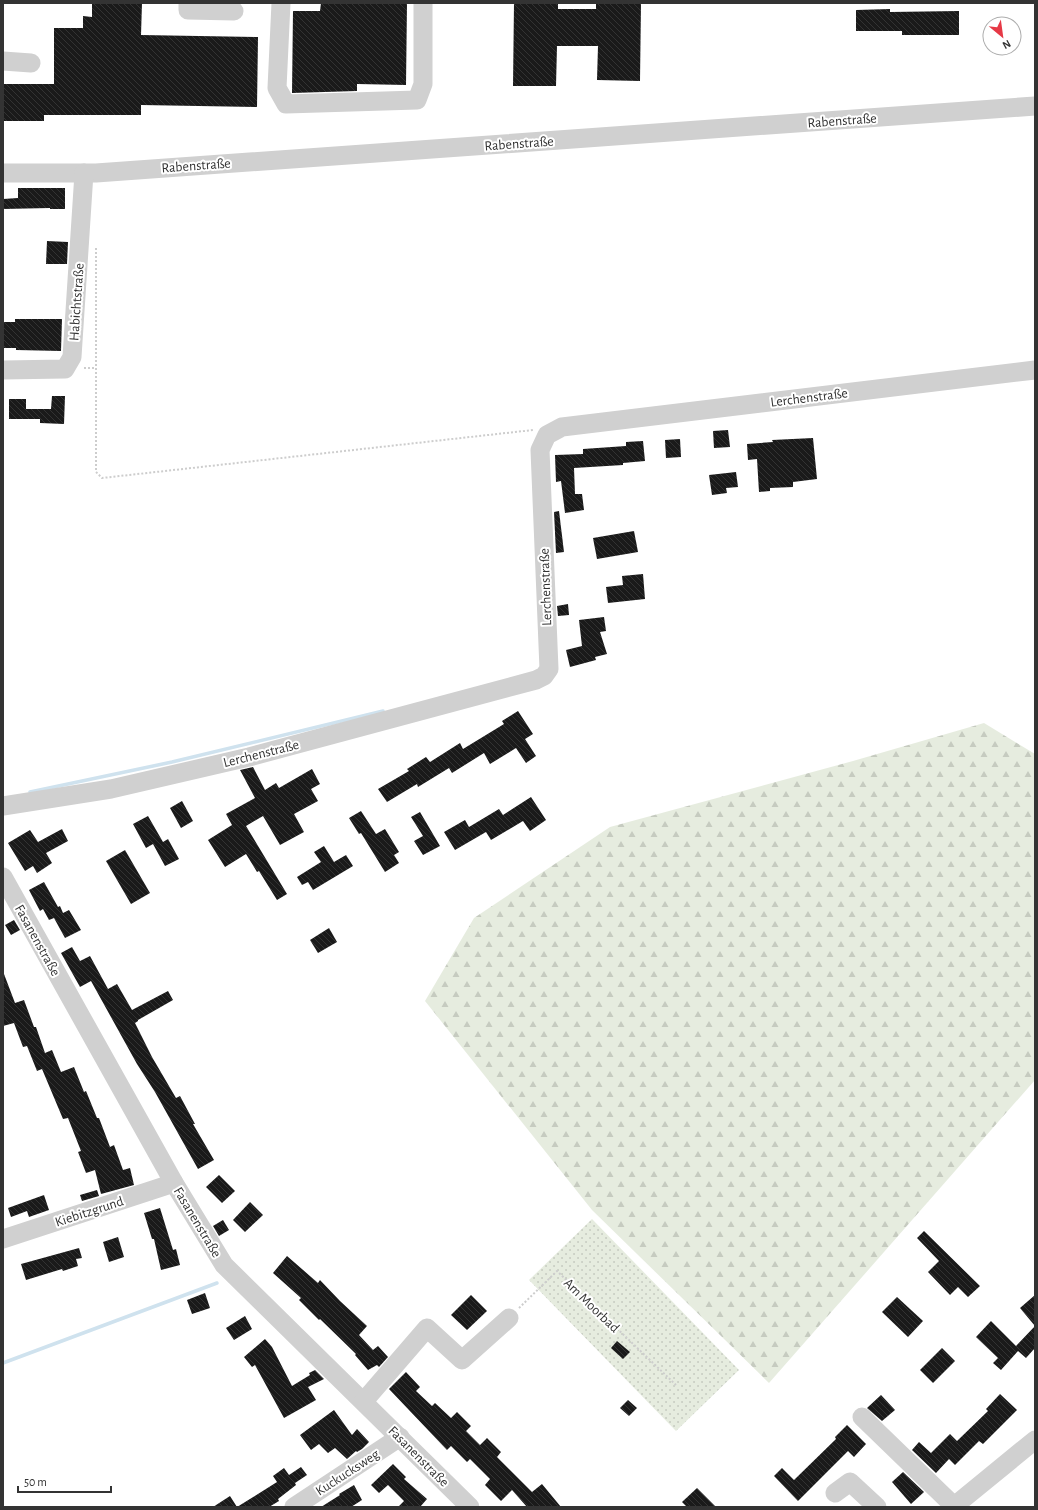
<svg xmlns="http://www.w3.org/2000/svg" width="1038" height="1510" font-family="'Alegreya Sans',sans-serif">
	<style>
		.grass { fill: url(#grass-dots) }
		.forest { fill: url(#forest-firs) }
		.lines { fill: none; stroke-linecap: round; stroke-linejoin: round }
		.stream { stroke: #cfe2ee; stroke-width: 3.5 }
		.building { fill: url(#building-back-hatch) }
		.path { stroke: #cdcdcd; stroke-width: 2; stroke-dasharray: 2 2; stroke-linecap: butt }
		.minor { stroke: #d0d0d0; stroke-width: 19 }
		.labels { text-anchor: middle; stroke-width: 4; stroke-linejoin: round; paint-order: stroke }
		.street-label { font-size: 14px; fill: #333; stroke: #fff }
	</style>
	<defs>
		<pattern id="grass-dots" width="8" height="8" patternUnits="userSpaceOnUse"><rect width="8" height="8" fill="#e6ecdf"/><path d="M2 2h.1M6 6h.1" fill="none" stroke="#c6cbc0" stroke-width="1.8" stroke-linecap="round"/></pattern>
		<pattern id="forest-firs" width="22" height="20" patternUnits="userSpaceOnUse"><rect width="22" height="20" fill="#e6ecdf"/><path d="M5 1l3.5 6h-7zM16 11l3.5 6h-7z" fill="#c6cbc0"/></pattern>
		<pattern id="building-back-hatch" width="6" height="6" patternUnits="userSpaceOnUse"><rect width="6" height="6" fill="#1a1a1a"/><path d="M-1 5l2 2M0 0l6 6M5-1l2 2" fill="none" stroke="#333"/></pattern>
	</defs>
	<rect width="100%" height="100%" fill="#fff"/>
	<polygon class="grass" points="592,1219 739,1370 676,1431 529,1280"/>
	<polygon class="forest" points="984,723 1035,754 1035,1080 769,1383 592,1210 425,1001 474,918 610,827 853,761"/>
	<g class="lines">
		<g class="stream">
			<polyline points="30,792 172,762 383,711"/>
			<polyline points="3,1363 217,1283"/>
		</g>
	</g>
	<g class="building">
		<polygon points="92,3 142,3 141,35 258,37 257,107 141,105 141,115 44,115 44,121 3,121 3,84 54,84 54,28 83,28 83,16 92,17"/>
		<polygon points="321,3 407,3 406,85 357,84 357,91 292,93 293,11 320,11"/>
		<polygon points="514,3 558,3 558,9 596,9 596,3 641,3 640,81 597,80 598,46 557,46 556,86 513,86"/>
		<polygon points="890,9 890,12 959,11 959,35 902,35 902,31 856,31 856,10"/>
		<polygon points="18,188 65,188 65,209 50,209 50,208 3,209 3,199 18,198"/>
		<polygon points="47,241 68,242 67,264 46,264"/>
		<polygon points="15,319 62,319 61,351 16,350 16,348 3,348 3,322 15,322"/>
		<polygon points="52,396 65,396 64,424 40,423 40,419 9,419 9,399 26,399 26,409 51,409"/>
		<polygon points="728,430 730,447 714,448 713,431"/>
		<polygon points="813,438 817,479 793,482 793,487 770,488 770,491 759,492 757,459 748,460 747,444 773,442 772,440"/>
		<polygon points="680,439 681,457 666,458 665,440"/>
		<polygon points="643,441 645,461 623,463 623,465 574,468 575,494 582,494 584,510 565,513 561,481 556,482 555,455 583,454 583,449 626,446 626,442"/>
		<polygon points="736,472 738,487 726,488 727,493 712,495 709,475"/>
		<polygon points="559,511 564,552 556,553 554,512"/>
		<polygon points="634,531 638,552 597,559 593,538"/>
		<polygon points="643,574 645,599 608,603 606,587 623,585 622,576"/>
		<polygon points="568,604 569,615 558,616 557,606"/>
		<polygon points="604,617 606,631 600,632 607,654 595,657 596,660 570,667 566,650 582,646 579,620"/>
		<polygon points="518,711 533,734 525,739 536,756 526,763 516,748 490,764 484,753 452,773 449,768 418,787 417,784 387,802 378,789 409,771 407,769 426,757 430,762 460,743 463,749 504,724 502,721"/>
		<polygon points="253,767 265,790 276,783 279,788 312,769 320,784 311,789 318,801 294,814 304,832 280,845 263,816 246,826 287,894 277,900 259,871 257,872 246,854 225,867 208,840 232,825 226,814 255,798 240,770"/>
		<polygon points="531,797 546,820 530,831 523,821 491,840 486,832 455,850 444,832 465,820 469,827 499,809 503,815"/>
		<polygon points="182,801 193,821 181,828 170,808"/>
		<polygon points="361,811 376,834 385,829 399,852 394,855 399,863 385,872 361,833 359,834 349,818"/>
		<polygon points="420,812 440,846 423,855 414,841 423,836 411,817"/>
		<polygon points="148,816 163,842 168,839 179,859 165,866 153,844 146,848 133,824"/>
		<polygon points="62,829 68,841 46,853 52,863 37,873 33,866 25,871 8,843 30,830 38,842"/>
		<polygon points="324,846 334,862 346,855 353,866 313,890 308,882 302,885 297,877 321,862 314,852"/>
		<polygon points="125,850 150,893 131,904 106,861"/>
		<polygon points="44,882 58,907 60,906 63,913 69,910 81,930 65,938 54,918 49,920 43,909 40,911 29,890"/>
		<polygon points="14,920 20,930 11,935 5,925"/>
		<polygon points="329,928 337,942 318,953 310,940"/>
		<polygon points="72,947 80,961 90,956 108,989 117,984 132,1010 168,991 173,1000 138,1020 138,1021 135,1023 152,1057 176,1098 180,1096 195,1124 193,1124 214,1160 198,1169 155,1092 137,1064 91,981 80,987 61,953"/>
		<polygon points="3,974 4,974 15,1003 24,1000 34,1027 36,1027 45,1053 52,1050 61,1072 74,1067 84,1092 86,1091 97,1118 99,1118 110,1147 114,1145 123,1170 130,1168 134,1185 101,1194 95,1170 86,1173 78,1152 81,1151 68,1118 63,1119 42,1069 37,1071 27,1046 23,1047 14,1023 3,1026"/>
		<polygon points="219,1175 235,1191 222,1203 206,1187"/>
		<polygon points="97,1190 99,1196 82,1201 80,1195"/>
		<polygon points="44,1195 49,1210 29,1217 27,1211 11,1217 8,1208"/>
		<polygon points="250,1202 263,1215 245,1232 233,1220"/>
		<polygon points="160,1208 173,1250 176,1249 180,1265 161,1270 154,1239 152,1239 144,1213"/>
		<polygon points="223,1220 229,1230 219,1236 213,1226"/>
		<polygon points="924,1231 980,1286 968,1297 958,1287 950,1295 928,1272 939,1261 917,1238"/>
		<polygon points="118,1237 124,1257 109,1262 103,1242"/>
		<polygon points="79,1248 82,1258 76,1259 78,1266 63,1271 62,1269 26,1280 21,1264"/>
		<polygon points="287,1256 318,1283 320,1280 340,1301 367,1326 359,1335 373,1350 378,1346 388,1357 379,1367 377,1365 368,1370 361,1362 355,1355 356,1354 320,1319 319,1320 299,1300 301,1298 273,1273"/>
		<polygon points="205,1293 210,1308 192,1314 187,1300"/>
		<polygon points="471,1295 487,1311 467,1330 451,1315"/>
		<polygon points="1035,1295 1035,1348 1026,1358 1018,1351 1001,1370 993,1363 998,1358 976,1337 991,1321 1016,1346 1035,1326 1020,1308"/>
		<polygon points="897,1297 923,1321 908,1337 882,1312"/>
		<polygon points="245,1316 252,1329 234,1340 226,1328"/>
		<polygon points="265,1339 272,1347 292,1386 310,1375 309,1373 315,1370 324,1379 308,1387 316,1400 284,1418 255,1365 252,1367 244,1357"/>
		<polygon points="617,1341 630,1352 623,1359 611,1348"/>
		<polygon points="942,1348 955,1361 933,1383 920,1370"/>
		<polygon points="406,1372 420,1387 416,1391 432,1406 435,1403 451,1418 457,1412 471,1426 466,1431 480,1445 487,1438 501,1452 497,1457 532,1492 542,1484 561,1507 527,1507 512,1490 501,1501 485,1485 490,1479 470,1459 467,1462 451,1446 447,1450 389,1389"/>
		<polygon points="1000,1394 1017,1410 983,1444 979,1441 955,1465 949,1459 936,1473 912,1450 919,1442 931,1453 950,1434 957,1441 988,1411 986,1409"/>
		<polygon points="881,1395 895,1410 882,1421 867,1408"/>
		<polygon points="628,1400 637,1408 629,1416 620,1408"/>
		<polygon points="334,1410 352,1435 357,1429 369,1442 362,1449 357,1452 356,1451 347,1459 335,1448 328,1453 319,1444 311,1450 300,1435"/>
		<polygon points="847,1425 866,1444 854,1457 848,1451 798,1501 774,1476 782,1468 794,1480 836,1439 835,1437"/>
		<polygon points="393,1464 406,1477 404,1479 427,1499 420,1507 398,1507 404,1501 388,1485 379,1493 371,1485"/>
		<polygon points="301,1467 307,1475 295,1483 296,1485 278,1499 279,1501 269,1507 213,1507 230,1496 237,1507 277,1482 273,1476 284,1468 289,1475"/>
		<polygon points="903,1472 924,1492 911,1504 892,1482"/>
		<polygon points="354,1485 362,1500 351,1507 321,1507 340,1495 339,1494"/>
		<polygon points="697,1488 716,1507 687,1507 682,1502"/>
	</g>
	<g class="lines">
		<g class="path">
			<polyline points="96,248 96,472 102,478 533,430"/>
			<polyline points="84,368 96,368"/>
			<polyline points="519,1308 557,1271 676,1385"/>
		</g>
		<g class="minor">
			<polyline points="188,3 188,10 234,11"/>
			<polyline points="281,3 277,88 286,104 417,100 423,84 423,3"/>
			<polyline points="3,61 31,63"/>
			<polyline points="3,173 96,173 1035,106"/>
			<polyline points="3,370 65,369 72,357 84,173"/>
			<polyline points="3,806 111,789 249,757 536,680 544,676 549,669 540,450 547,435 562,427 1035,370"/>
			<polyline points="3,877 174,1183 224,1265 470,1507"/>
			<polyline points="3,1239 174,1183"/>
			<polyline points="364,1401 427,1328 462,1360 509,1318"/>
			<polyline points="862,1417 954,1506"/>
			<polyline points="835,1493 850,1482 877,1507"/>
			<polyline points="294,1507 400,1437"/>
			<polyline points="953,1507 1035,1440"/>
		</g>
	</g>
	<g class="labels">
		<g class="street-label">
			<text transform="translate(842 120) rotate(-4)" y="5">Rabenstraße</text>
			<text transform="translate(519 143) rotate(-4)" y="5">Rabenstraße</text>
			<text transform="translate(196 165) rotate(-4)" y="5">Rabenstraße</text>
			<text transform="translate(76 302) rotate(-86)" y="5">Habichtstraße</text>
			<text transform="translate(809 397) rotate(-7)" y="5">Lerchenstraße</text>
			<text transform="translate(545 587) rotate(-92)" y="5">Lerchenstraße</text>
			<text transform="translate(261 753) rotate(-14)" y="5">Lerchenstraße</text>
			<text transform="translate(38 940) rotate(61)" y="5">Fasanenstraße</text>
			<text transform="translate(89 1211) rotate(-18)" y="5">Kiebitzgrund</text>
			<text transform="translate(198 1222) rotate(59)" y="5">Fasanenstraße</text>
			<text transform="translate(592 1305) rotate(44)" y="5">Am Moorbad</text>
			<text transform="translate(419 1456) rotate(45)" y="5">Fasanenstraße</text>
			<text transform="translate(347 1472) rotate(-33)" y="5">Kuckucksweg</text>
		</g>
	</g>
	<rect width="1038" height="1510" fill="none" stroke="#333333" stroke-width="8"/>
	<g transform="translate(1002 36) rotate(151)"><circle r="19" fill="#ffffff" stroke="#adadad"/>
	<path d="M0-3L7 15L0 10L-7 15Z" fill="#e63946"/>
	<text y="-6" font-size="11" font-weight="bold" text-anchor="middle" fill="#333333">N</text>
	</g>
	<path d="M18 1486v6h93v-6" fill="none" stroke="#333333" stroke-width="2"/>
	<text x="24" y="1486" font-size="12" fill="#333333" stroke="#ffffff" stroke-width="3" paint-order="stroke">50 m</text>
</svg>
